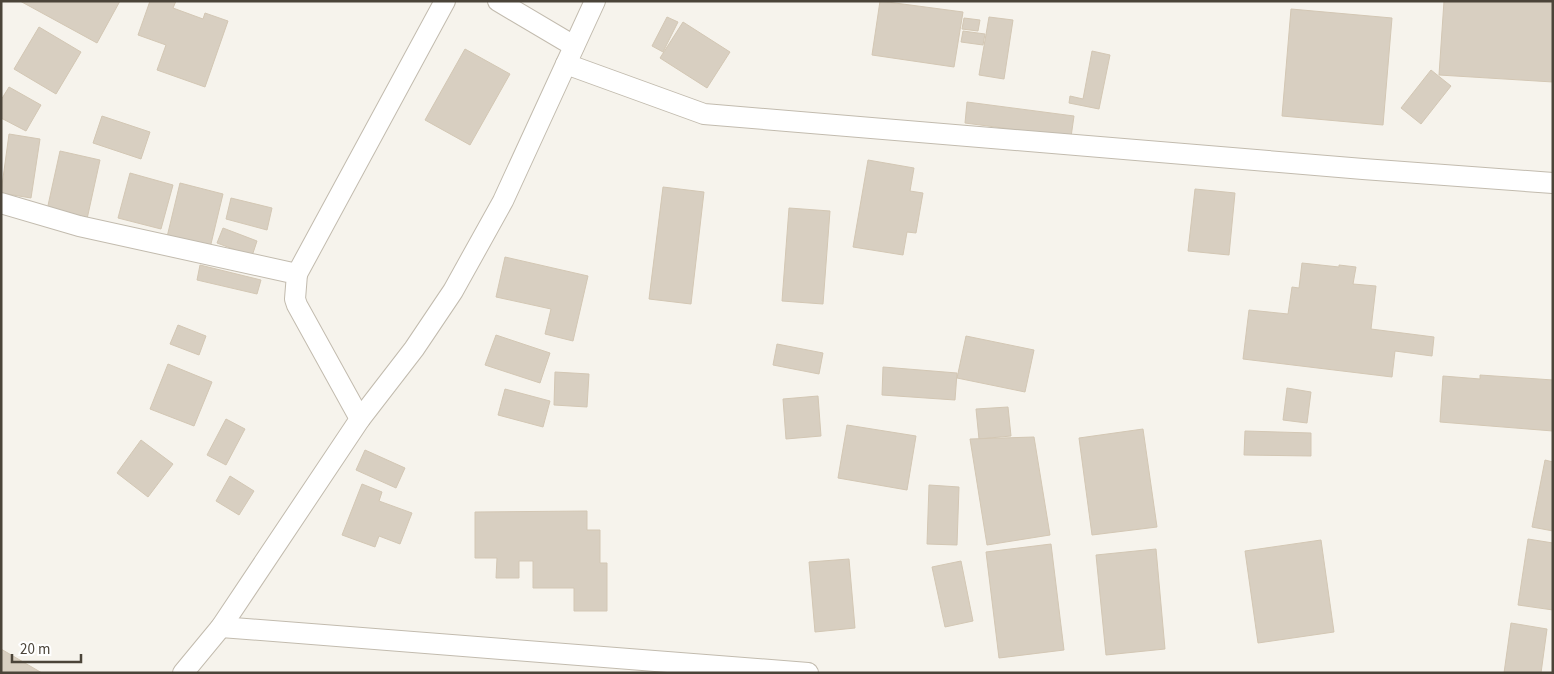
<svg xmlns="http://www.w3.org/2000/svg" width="1554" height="674" font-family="'Source Sans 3',sans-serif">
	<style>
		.building { fill: #d8cfc1; stroke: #d3c7b4 }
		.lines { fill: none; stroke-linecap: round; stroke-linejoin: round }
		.minor-casing { stroke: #c2bbae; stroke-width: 22 }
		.minor { stroke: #fff; stroke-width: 20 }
	</style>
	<rect width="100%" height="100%" fill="#f6f3ec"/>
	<g class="building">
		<polygon points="20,1 120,1 97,43"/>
		<polygon points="150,1 176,1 173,8 203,19 205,13 228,21 205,87 157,70 166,45 138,35"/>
		<polygon points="880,1 963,12 954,67 872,55"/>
		<polygon points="1444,1 1553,1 1553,82 1439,75"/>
		<polygon points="1291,9 1392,18 1383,125 1282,116"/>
		<polygon points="667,17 678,22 663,52 652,46"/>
		<polygon points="989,17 1013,20 1004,79 979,75"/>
		<polygon points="964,18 980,20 978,31 962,29"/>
		<polygon points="683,22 730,52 707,88 660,58"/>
		<polygon points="39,27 81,52 56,94 14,69"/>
		<polygon points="963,31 985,34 983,45 961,42"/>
		<polygon points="465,49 510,74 470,145 425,120"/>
		<polygon points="1092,51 1110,55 1099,109 1069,103 1070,96 1083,99"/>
		<polygon points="1431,70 1451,86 1421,124 1401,108"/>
		<polygon points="9,87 41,105 26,131 1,118 1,100"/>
		<polygon points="967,102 1074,116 1071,137 965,123"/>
		<polygon points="102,116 150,132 141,159 93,143"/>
		<polygon points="9,134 40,139 31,198 1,193"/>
		<polygon points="60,151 100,160 87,219 47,210"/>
		<polygon points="868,160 914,168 910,191 923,193 916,233 907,232 903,255 853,247"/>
		<polygon points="130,173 173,185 161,229 118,218"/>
		<polygon points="180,183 223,194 210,248 167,237"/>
		<polygon points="663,187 704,192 691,304 649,299"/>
		<polygon points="1195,189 1235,193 1229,255 1188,251"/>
		<polygon points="231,198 272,208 267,230 226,219"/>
		<polygon points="789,208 830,211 823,304 782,301"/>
		<polygon points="223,228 257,241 252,256 217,243"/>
		<polygon points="505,257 588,276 573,341 545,334 551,309 496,297"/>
		<polygon points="1302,263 1339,267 1339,265 1356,267 1353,284 1376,286 1371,329 1434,337 1432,356 1395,351 1392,377 1243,359 1249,310 1288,314 1292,287 1299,288"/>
		<polygon points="200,265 261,280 257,294 197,280"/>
		<polygon points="178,325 206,336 199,355 170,344"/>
		<polygon points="496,335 550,353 540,383 485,365"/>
		<polygon points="966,336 1034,350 1025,392 957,378"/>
		<polygon points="777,344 823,353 819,374 773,365"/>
		<polygon points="168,364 212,382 194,426 150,409"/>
		<polygon points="883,367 957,373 955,400 882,395"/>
		<polygon points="555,372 589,374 587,407 554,405"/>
		<polygon points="1480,375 1553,380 1553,431 1440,422 1443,376 1480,379"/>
		<polygon points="1287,388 1311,392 1307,423 1283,420"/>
		<polygon points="505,389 550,401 543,427 498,415"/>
		<polygon points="818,396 821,436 786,439 783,399"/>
		<polygon points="1008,407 1011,436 979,439 976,409"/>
		<polygon points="226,419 245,429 226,465 207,455"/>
		<polygon points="847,425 916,436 907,490 838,478"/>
		<polygon points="1143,429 1157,527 1092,535 1079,438"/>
		<polygon points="1245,431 1311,433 1311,456 1244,455"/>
		<polygon points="1034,437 1050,535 987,545 970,439"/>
		<polygon points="141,440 173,464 148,497 117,473"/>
		<polygon points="365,450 405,468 396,488 356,470"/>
		<polygon points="1545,460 1553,462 1553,531 1532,527"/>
		<polygon points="230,476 254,491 239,515 216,501"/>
		<polygon points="362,484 382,492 379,501 412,513 400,544 379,536 375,547 342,535"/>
		<polygon points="929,485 959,487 957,545 927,544"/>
		<polygon points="587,511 587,530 600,530 600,563 607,563 607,611 574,611 574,588 533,588 533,561 519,561 519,578 496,578 497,558 475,558 475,512"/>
		<polygon points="1528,539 1553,543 1553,610 1518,605"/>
		<polygon points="1321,540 1334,632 1258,643 1245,551"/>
		<polygon points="1051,544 1064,650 999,658 986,552"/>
		<polygon points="1156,549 1165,649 1106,655 1096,555"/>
		<polygon points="849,559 855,628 815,632 809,562"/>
		<polygon points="961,561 973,621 945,627 932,567"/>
		<polygon points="1511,623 1547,629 1541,673 1504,673"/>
		<polygon points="1,649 42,673 1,673"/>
	</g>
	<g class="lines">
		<defs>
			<g id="minor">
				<polyline points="498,1 574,46"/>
				<polyline points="566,64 704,114 1363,169 1553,183"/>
				<polyline points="1,203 79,226 297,274 295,299 297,305 360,419"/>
				<polyline points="297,274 445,1"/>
				<polyline points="221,627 808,673"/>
				<polyline points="183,673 221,627 360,419 414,349 453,291 503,201 595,1"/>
			</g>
		</defs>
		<use href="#minor" class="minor-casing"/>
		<use href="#minor" class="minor"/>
	</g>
	<rect width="1554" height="674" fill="none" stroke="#4b4439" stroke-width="5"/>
	<path d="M12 654v8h69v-8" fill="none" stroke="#4b4439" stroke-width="2.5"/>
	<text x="20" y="654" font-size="15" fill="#4b4439" stroke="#ffffff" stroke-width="4" paint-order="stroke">20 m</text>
</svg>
